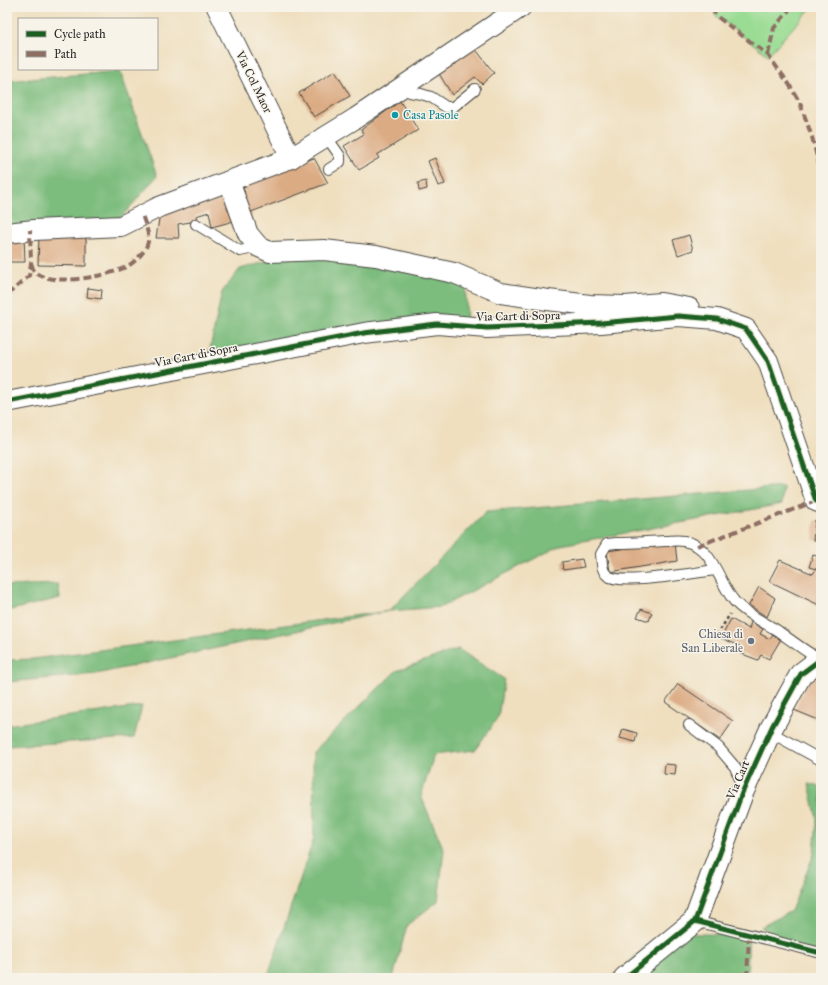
<svg xmlns="http://www.w3.org/2000/svg" width="828" height="985" font-family="'IM FELL Great Primer',serif">
	<style>
		.green { fill: #9adc93; stroke: #62845f }
		.forest { fill: #7bbc7d; stroke: #537454 }
		.building { fill: #dbab83 }
		.lines { fill: none; stroke-linecap: round; stroke-linejoin: round }
		.lane-casing { stroke: #484641; stroke-width: 12 }
		.street-casing { stroke: #484641; stroke-width: 22 }
		.secondary-casing { stroke: #484641; stroke-width: 24 }
		.path { stroke: #484641; stroke-width: 2.5; stroke-dasharray: 3 3; stroke-linecap: butt }
		.lane { stroke: #fff; stroke-width: 10 }
		.street { stroke: #fff; stroke-width: 20 }
		.secondary { stroke: #fff; stroke-width: 22 }
		.quiet { stroke: #8d6e63; stroke-width: 4; stroke-dasharray: 8 4; stroke-linecap: butt }
		.cycleway-casing { stroke: #f7f3e8; stroke-width: 8 }
		.cycleway { stroke: #1b5e20; stroke-width: 5 }
		.culture-dot { fill: #0f9aa8; stroke: #f7f3e8; stroke-width: 1.5 }
		.worship-dot { fill: #6b7280; stroke: #f7f3e8; stroke-width: 1.5 }
		.labels { text-anchor: middle; stroke-width: 3; stroke-linejoin: round; paint-order: stroke }
		.street-label { font-size: 12px; fill: #2b2b2b; stroke: #f7f3e8 }
		.culture-label { font-size: 12px; fill: #0d838f; stroke: #f7f3e8; text-anchor: start }
		.worship-label { font-size: 12px; fill: #5b616d; stroke: #f7f3e8; text-anchor: end }
	</style>
	<rect width="100%" height="100%" fill="#f7f3e8"/>
	<filter id="ink" filterUnits="userSpaceOnUse"><feTurbulence type="fractalNoise" baseFrequency=".025" numOctaves="2"/><feDisplacementMap in="SourceGraphic" scale="8" xChannelSelector="R" yChannelSelector="G"/><feConvolveMatrix kernelMatrix="1 2 1 2 8 2 1 2 1" color-interpolation-filters="sRGB"/></filter>
	<filter id="wash" filterUnits="userSpaceOnUse"><feTurbulence type="fractalNoise" baseFrequency=".012" numOctaves="4" result="noise"/><feDisplacementMap in="SourceGraphic" scale="16" xChannelSelector="R" yChannelSelector="G"/><feGaussianBlur stdDeviation="0.9" result="paint"/><feColorMatrix in="noise" values="0 0 0 0 0 0 0 0 0 0 0 0 0 0 0 0 0 1.4 0 .05"/><feComposite in="paint" operator="in"/></filter>
	<g filter="url(#wash)">
		<rect width="100%" height="100%" fill="#efdfbf"/>
		<polygon class="green" points="713,7 812,7 768,55 715,15"/>
		<g class="forest">
			<polygon points="120,71 157,176 119,220 7,232 7,81"/>
			<polygon points="305,251 465,277 467,326 207,363 222,292 240,269"/>
			<polygon points="783,487 782,504 561,545 441,607 389,611 96,674 7,682 7,660 33,659 389,611 486,512"/>
			<polygon points="58,584 60,598 7,611 7,586"/>
			<polygon points="458,649 504,679 498,717 475,750 434,755 421,796 444,850 438,901 407,925 393,978 267,978 314,838 313,752 396,671"/>
			<polygon points="142,706 134,738 7,746 7,725"/>
			<polygon points="809,784 821,787 821,953 803,948 761,927 791,911 814,854 817,819"/>
			<polygon points="661,933 749,935 747,978 611,978"/>
		</g>
		<g id="blocks">
			<g class="building">
				<polygon points="474,47 494,73 482,84 475,77 452,95 438,72"/>
				<polygon points="335,71 350,96 314,117 299,93"/>
				<polygon points="400,101 418,130 377,155 379,158 359,170 344,146 364,134 361,130"/>
				<polygon points="314,158 328,183 251,212 252,216 212,227 209,212 196,216 197,221 178,224 179,238 156,238 160,213 224,190 226,197 245,193 242,185"/>
				<polygon points="435,158 445,184 438,186 428,161"/>
				<polygon points="426,181 427,189 419,191 418,183"/>
				<polygon points="24,235 25,262 7,262 7,236"/>
				<polygon points="689,235 693,250 678,255 673,240"/>
				<polygon points="39,236 86,237 86,266 38,265"/>
				<polygon points="88,288 102,290 101,299 87,297"/>
				<polygon points="815,520 821,521 821,541 813,540"/>
				<polygon points="675,543 677,561 610,572 607,551 650,545"/>
				<polygon points="813,555 821,557 821,606 769,581 780,560 813,574 816,569 809,567"/>
				<polygon points="582,559 584,567 563,570 562,562"/>
				<polygon points="759,587 775,598 767,617 749,605"/>
				<polygon points="641,609 652,613 649,621 637,617"/>
				<polygon points="731,619 749,629 751,622 763,629 760,634 770,639 773,634 781,639 769,659 761,655 758,660 737,652 740,646 721,638"/>
				<polygon points="810,676 821,679 821,721 794,710"/>
				<polygon points="678,684 733,721 720,740 665,702"/>
				<polygon points="623,729 637,733 635,742 620,738"/>
				<polygon points="665,764 676,765 675,775 664,774"/>
			</g>
		</g>
	</g>
	<g filter="url(#ink)">
		<use href="#blocks" fill-opacity="0" stroke="#484641" stroke-width="1"/>
		<g class="lines">
			<defs>
				<g id="lane">
					<polyline points="404,86 410,92 421,94 431,97 446,107 453,107 475,89"/>
					<polyline points="326,136 340,156 340,162 329,169"/>
					<polyline points="196,224 240,251 259,247"/>
					<path d="M716 570C697 572 622 586 608 576 601 571 602 562 601 554L607 544 616 543C633 543 649 542 665 541 671 541 678 540 684 541 714 546 718 583 735 602 747 615 764 622 778 631 792 641 806 652 821 660"/>
					<polyline points="689,725 718,747 735,767 743,787"/>
					<polyline points="770,732 821,760"/>
					<polyline points="695,921 821,953"/>
				</g>
				<g id="street">
					<polyline points="217,7 291,158"/>
					<polyline points="229,181 248,234 259,247 270,252 324,250 376,256 454,273 501,293 548,300 590,305 625,306 661,303 689,308"/>
					<polyline points="7,233 34,230 121,226 159,207 291,158 356,118 521,7"/>
					<polyline points="7,402 364,333 437,324 487,328 601,323 678,316 717,319 746,329 768,361 816,501 821,503"/>
				</g>
				<polyline id="secondary" points="625,978 695,921 742,793 772,727 801,674 821,659"/>
			</defs>
			<use href="#lane" class="lane-casing"/>
			<use href="#street" class="street-casing"/>
			<use href="#secondary" class="secondary-casing"/>
			<polyline class="path" points="717,635 730,614"/>
			<use href="#lane" class="lane"/>
			<use href="#street" class="street"/>
			<use href="#secondary" class="secondary"/>
			<g class="quiet">
				<polyline points="713,7 715,15 768,55 789,84 800,103 812,137 821,173"/>
				<polyline points="768,55 774,28 792,7"/>
				<path d="M31 263C32 265 33 270 34 271 49 288 109 276 126 267 134 263 144 253 147 245 151 236 145 224 142 215"/>
				<polyline points="7,295 29,276 31,263 30,230"/>
				<polyline points="697,546 816,501"/>
				<polyline points="747,978 749,935"/>
			</g>
			<defs>
				<g id="cycleway">
					<polyline points="7,402 364,333 437,324 487,328 601,323 678,316 717,319 746,329 768,361 816,501 821,503"/>
					<polyline points="695,921 821,953"/>
					<polyline points="625,978 695,921 742,793 772,727 801,674 821,659"/>
				</g>
			</defs>
			<use href="#cycleway" class="cycleway-casing"/>
			<use href="#cycleway" class="cycleway"/>
		</g>
	</g>
	<circle class="culture-dot" cx="395" cy="115" r="4"/>
	<circle class="worship-dot" cx="751" cy="641" r="4"/>
	<g class="labels">
		<g class="street-label">
			<text transform="translate(254 82) rotate(64)" y="4">Via Col Maor</text>
			<text transform="translate(518 316) rotate(-1)" y="4">Via Cart di Sopra</text>
			<text transform="translate(196 355) rotate(-11)" y="4">Via Cart di Sopra</text>
			<text transform="translate(738 780) rotate(-67)" y="4">Via Cart</text>
		</g>
		<g class="culture-label">
			<text x="403" y="119">Casa Pasole</text>
		</g>
		<g class="worship-label">
			<text x="743" y="638">Chiesa di<tspan x="743" dy="14">San Liberale</tspan></text>
		</g>
	</g>
	<rect width="828" height="985" fill="none" stroke="#f7f3e8" stroke-width="24"/>
	<rect x="18" y="18" width="140" height="52" fill="#f7f3e8" stroke="#a5a39c"/>
	<rect x="26" y="31" width="20" height="6" fill="#1b5e20" stroke="#a5a39c"/>
	<text x="54" y="38" font-size="12" fill="#2b2b2b">Cycle path</text>
	<rect x="26" y="51" width="20" height="6" fill="#8d6e63" stroke="#a5a39c"/>
	<text x="54" y="58" font-size="12" fill="#2b2b2b">Path</text>
</svg>
